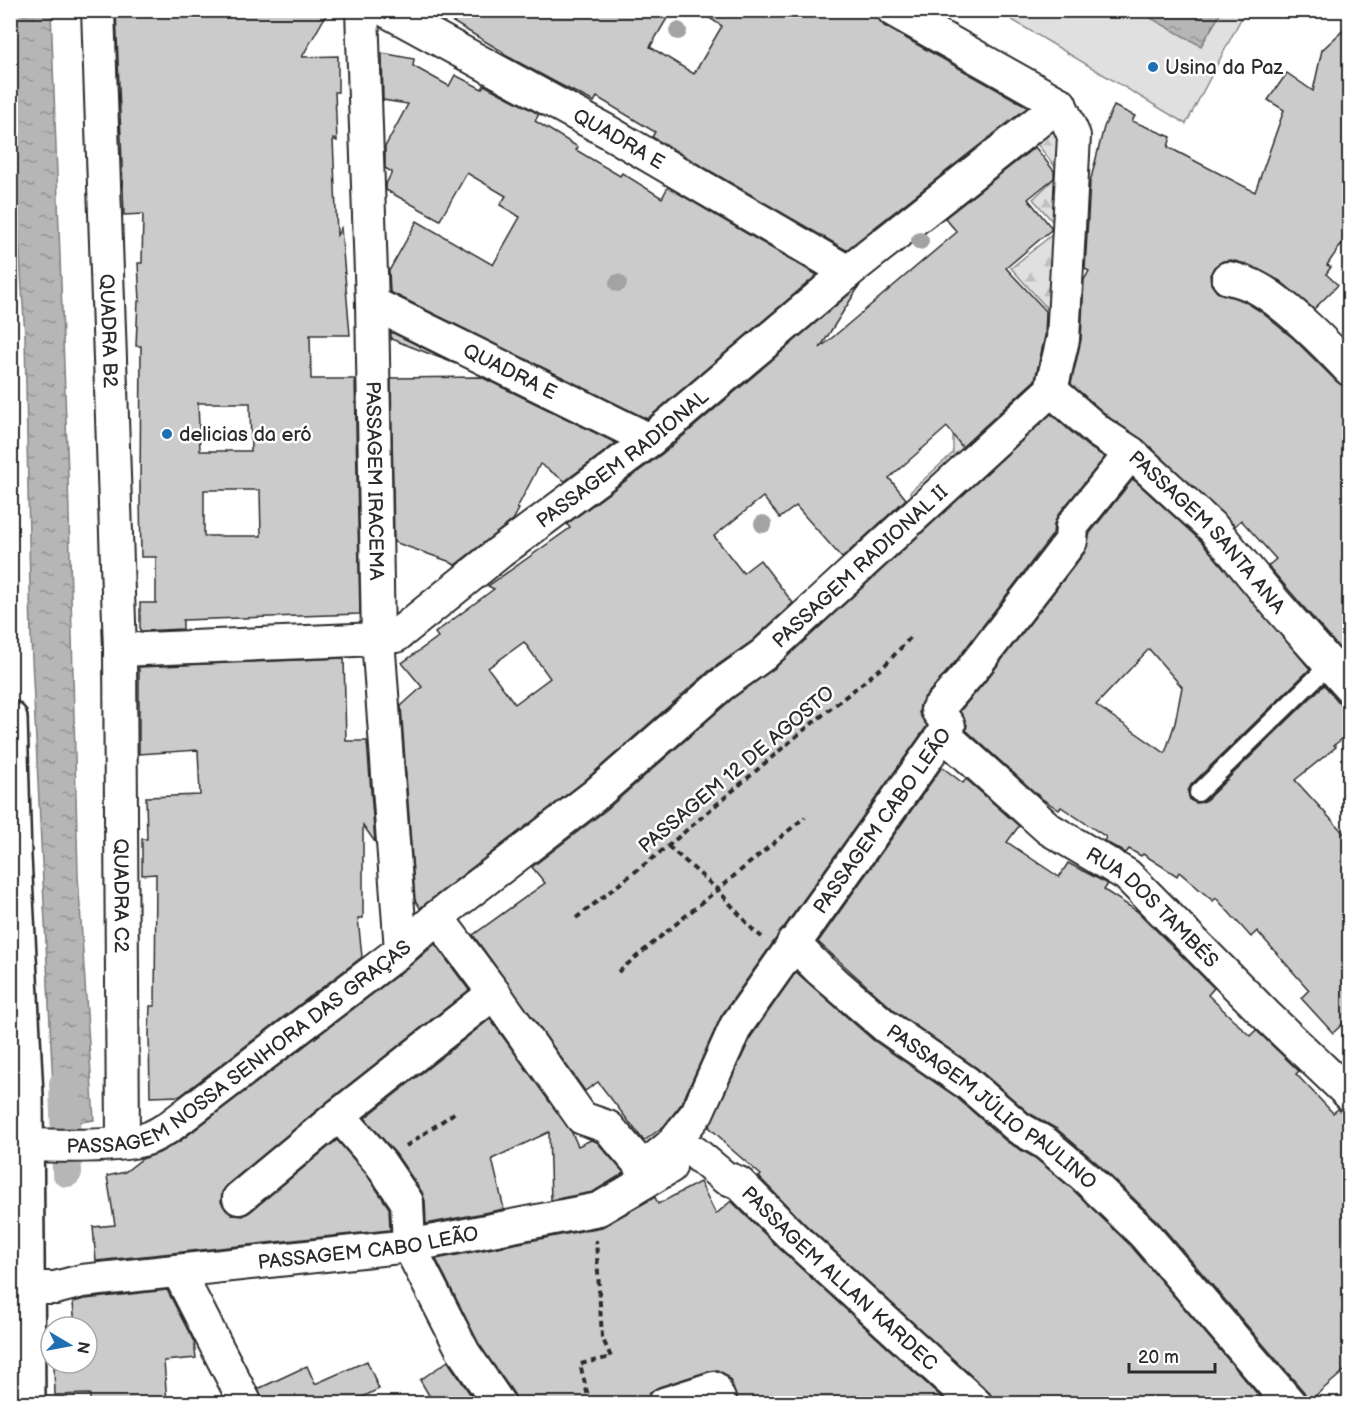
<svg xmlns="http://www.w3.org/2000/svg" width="1360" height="1414" font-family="'Balsamiq Sans',sans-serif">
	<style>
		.forest { fill: url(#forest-firs); stroke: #868686; stroke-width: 1.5 }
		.pitch { fill: #e0e0e0; stroke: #868686; stroke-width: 1.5 }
		.water { fill: url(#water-ripples); stroke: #7e7e7e; stroke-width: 1.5 }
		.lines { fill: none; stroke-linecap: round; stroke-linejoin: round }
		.canal { stroke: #b6b6b6; stroke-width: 30 }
		.building { fill: #cbcbcb; stroke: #2b2b2b; stroke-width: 1.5; fill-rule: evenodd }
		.lane-casing { stroke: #2b2b2b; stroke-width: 21 }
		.street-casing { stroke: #2b2b2b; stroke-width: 36 }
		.secondary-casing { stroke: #2b2b2b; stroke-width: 38 }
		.path { stroke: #2b2b2b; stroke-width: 4; stroke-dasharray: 6 4.5; stroke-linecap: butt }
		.lane { stroke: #fff; stroke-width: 16 }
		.street { stroke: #fff; stroke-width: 32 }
		.secondary { stroke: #fff; stroke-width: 33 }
		.tree { fill: #a3a3a3 }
		.poi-dot { fill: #1f6fb2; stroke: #fff; stroke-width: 2 }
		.labels { text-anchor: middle; stroke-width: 5; stroke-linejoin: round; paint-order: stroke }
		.poi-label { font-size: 20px; fill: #2b2b2b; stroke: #fff; text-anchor: start }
		.street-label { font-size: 20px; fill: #2b2b2b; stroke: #fff }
	</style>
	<defs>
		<pattern id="forest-firs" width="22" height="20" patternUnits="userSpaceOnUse" patternTransform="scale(1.5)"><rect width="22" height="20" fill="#e0e0e0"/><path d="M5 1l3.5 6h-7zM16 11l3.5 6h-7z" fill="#c0c0c0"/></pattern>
		<pattern id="water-ripples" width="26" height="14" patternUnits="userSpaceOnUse" patternTransform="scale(1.5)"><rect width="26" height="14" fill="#b6b6b6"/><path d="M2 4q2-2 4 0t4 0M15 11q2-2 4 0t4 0" fill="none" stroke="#949494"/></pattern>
	</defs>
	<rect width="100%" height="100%" fill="#fff"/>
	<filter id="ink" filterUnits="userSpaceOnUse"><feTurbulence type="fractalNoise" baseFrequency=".0167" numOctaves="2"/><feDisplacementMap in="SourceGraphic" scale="12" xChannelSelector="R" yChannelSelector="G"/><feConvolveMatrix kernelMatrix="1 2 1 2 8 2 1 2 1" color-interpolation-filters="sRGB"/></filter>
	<g filter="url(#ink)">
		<g class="forest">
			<polygon points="1067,122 1055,344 1039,325 1052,314 1011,268 1059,229 1033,199 1060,173 1031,136"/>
			<polygon points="984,374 1009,404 1035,384 918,511 910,492 953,453 953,437 991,407"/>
		</g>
		<polygon class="pitch" points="997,11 1245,11 1186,124"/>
		<g class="water">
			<polygon points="10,11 51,11 68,475 78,876 94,1120 55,1126 31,639 25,336 19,241"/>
			<polygon points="1138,11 1222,10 1222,11 1201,46"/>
		</g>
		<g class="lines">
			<polyline class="canal" points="64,1084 67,1172"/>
		</g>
		<g class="building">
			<path d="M116 10H329L302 57 338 56V92H335L337 141 333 139 337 235 341 228 350 335H310L311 379H355L360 614 183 620V629L140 631V603H156V557H141L140 494 141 346H136L138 301H140L138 263H142L143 214 124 215ZM198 403H250L251 451H200ZM204 490H260L261 536H204Z"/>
			<polygon points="433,10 672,10 650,47 694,74 722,26 697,10 868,10 876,16 884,26 1028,107 846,250 652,137 655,132 597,97 594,102 557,83 503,54 503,52"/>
			<polygon points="1350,24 1350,232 1327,265 1331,267 1326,274 1338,285 1314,309 1280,281 1249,265 1231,260 1223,261 1214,267 1210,275 1211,284 1217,292 1244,301 1260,311 1294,339 1337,382 1350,389 1350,652 1346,656 1268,566 1276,559 1241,520 1235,526 1143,440 1110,418 1071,384 1081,340 1084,280 1089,271 1085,269 1090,182 1104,127 1114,106 1135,116 1132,121 1171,137 1168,147 1255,192 1284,110 1268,100 1287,73 1313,91 1322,50"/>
			<polygon points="382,53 414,59 413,66 449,86 455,75 482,89 484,85 539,114 535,121 578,147 576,150 620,176 622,173 662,198 668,187 817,275 647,419 390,292 389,271 417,221 493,265 520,217 500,205 506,196 467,173 440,220 386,190 386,184 392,172 385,168 385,147 408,104 383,100"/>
			<path d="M1035 147 1054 171V178L1028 199 1051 227V230L1006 268 1046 311 1045 336 1035 380 962 447 947 427 889 478 906 499 842 558 796 506 780 518 763 497 714 536 743 573 760 560 793 603 752 641 709 671 583 782 420 908 415 900 401 706 422 687 402 663 438 637 435 633 494 589 488 586 570 528 567 524 662 454 860 285 820 348 957 232 945 218ZM524 642 550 678 515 704 488 668Z"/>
			<polygon points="391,332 456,364 391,339"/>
			<polygon points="481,377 616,443 565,481 540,464 517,508 519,509 513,520 455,565 448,561 394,542 391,378"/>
			<polygon points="1051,414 1087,446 1105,457 1058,515 1054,524 1053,534 956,661 923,699 920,705 919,713 927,726 721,1016 682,1103 664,1126 644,1141 598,1082 585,1091 473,935 545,883 532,867 606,810 732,699 775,668"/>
			<path d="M1133 479 1201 541 1310 669 1191 785 1188 791 1190 800 1196 803 1205 801 1324 685 1350 715V733L1334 745 1336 747 1295 780 1350 840V1017L1333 1033 1301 998 1309 990 1257 931 1251 937 1216 898 1213 901 1179 872 1177 876 1143 854 1141 856 1129 849 1126 853 1104 841 1106 837 1061 807 1059 810 1041 798 966 730 967 725 960 711 984 683 1085 552 1090 533ZM1149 649 1182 687 1175 723 1165 753 1096 705Z"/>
			<polygon points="344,658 346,741 367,741 375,842 363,825 363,918 358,918 362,957 180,1096 150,1097 149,1034 150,1006 155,1006 156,874 142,875 142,839 147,839 146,797 200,795 198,750 139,754 139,667"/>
			<polygon points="942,767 963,783 966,779 1019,826 1007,842 1059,877 1068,863 1108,884 1104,890 1137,911 1214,988 1208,995 1250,1036 1256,1030 1299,1071 1296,1074 1333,1113 1338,1109 1350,1120 1350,1366 1308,1402 1304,1392 1158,1222 1097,1163 1057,1129 1029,1113 977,1068 896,1012 818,942"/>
			<polygon points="435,944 469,990 328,1101 228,1184 222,1192 221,1202 226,1210 233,1215 243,1216 250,1212 337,1140 367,1175 389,1208 390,1230 96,1261 93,1227 115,1225 107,1176 125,1172 142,1159 159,1153 180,1141 412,964"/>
			<polygon points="796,972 873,1040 956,1097 1007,1142 1035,1158 1072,1189 1131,1246 1266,1404 993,1404 993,1398 988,1391 805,1224 759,1177 761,1175 723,1142 724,1141 709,1127 752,1035"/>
			<polygon points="490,1019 571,1131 578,1146 591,1140 597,1142 624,1173 593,1192 551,1200 549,1132 492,1159 504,1209 426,1224 425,1201 422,1192 396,1154 365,1118"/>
			<polygon points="700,1182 716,1214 731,1201 781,1250 949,1404 739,1404 730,1380 725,1374 717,1370 709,1371 659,1387 650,1392 646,1404 517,1404 514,1394 479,1344 436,1259 602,1227 655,1197 658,1204"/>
			<polygon points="167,1290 194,1342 196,1358 164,1361 167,1404 90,1404 90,1394 55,1395 54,1367 78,1366 78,1363 87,1363 87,1327 75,1327 73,1302 85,1299"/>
			<polygon points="367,1361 379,1389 348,1404 264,1404 258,1389 307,1366 315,1384"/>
			<polygon points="448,1361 449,1363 477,1404 434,1404 420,1380"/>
		</g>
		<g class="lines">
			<defs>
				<polyline id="lane" points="1198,793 1330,664"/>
				<g id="street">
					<path id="s1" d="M98 10 120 650 123 1143"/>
					<path id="s2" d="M362 10 372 303 378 639 401 950"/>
					<path id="s3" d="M385 10 605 130 848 272"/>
					<polyline points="893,10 1060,104"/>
					<path d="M1228 278C1239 280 1249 283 1259 289 1287 305 1327 345 1350 370"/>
					<path id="s4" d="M372 303 650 440"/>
					<path id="s5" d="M1051 390 1099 432 1131 453 1214 529 1277 605 1350 687"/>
					<path id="s6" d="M120 650 378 639 396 636 500 552 650 440 848 272 1060 104"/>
					<path id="s7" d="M943 734 1049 829 1127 875 1266 1015 1350 1095"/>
					<path id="s8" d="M437 917 494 993 582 1118 608 1127 643 1168 671 1145 697 1113 736 1026 949 726 937 710 970 672 1071 541 1072 526 1131 453"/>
					<path id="s9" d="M793 943 820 970 885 1026 967 1083 1019 1128 1045 1143 1084 1176 1144 1234 1290 1404"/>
					<polyline points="339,1115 381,1164 407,1202 409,1246 464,1353 499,1404"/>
					<path id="s10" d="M27 1145C56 1146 123 1148 149 1138 156 1135 163 1131 169 1127L401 950 437 917 594 796 721 685 763 655 1051 390 1063 339 1074 136 1060 104"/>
					<path id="s11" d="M671 1145 694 1152 724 1177 739 1183 793 1237 976 1404"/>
					<polyline points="239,1198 339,1115 494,993"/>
					<polyline points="178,1271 246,1404"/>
					<path id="s12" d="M26 1288H55L82 1281 409 1246 599 1209 670 1167"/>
					<polyline points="664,1404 714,1388 721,1404"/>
				</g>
				<polyline id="secondary" points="10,718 14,857 26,1096 28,1404"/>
			</defs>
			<use href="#lane" class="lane-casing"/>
			<use href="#street" class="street-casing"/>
			<use href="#secondary" class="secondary-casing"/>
			<g class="path">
				<polyline points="668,846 718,890 753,930 762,937"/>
				<polyline points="576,918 668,846 799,734 885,665 910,638"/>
				<polyline points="618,972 805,817"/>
				<polyline points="406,1146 457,1111"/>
				<polyline points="590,1404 580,1364 611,1357 602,1337 596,1240"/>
			</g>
			<use href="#lane" class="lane"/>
			<use href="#street" class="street"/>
			<use href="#secondary" class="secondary"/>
		</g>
		<g class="tree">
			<circle cx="678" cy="31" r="9"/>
			<circle cx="920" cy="241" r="9"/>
			<circle cx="618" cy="283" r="9"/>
			<circle cx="763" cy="524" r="9"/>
		</g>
	</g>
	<g class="poi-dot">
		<circle cx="1153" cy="67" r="6"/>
		<circle cx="167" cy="434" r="6"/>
	</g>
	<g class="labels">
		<g class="poi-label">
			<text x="1165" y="74">Usina da Paz</text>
			<text x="179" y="441">delicias da eró</text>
		</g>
		<g class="street-label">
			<text dy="7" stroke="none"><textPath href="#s3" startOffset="267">QUADRA E</textPath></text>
			<text dy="7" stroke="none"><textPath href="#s1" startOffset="321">QUADRA B2</textPath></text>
			<text dy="7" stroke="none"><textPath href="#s4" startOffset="154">QUADRA E</textPath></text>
			<text dy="7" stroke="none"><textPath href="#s6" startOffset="564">PASSAGEM RADIONAL</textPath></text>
			<text dy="7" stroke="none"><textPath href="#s2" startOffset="471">PASSAGEM IRACEMA</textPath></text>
			<text dy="7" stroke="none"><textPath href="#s5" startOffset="212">PASSAGEM SANTA ANA</textPath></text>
			<text dy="7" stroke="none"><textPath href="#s10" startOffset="1036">PASSAGEM RADIONAL II</textPath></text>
			<text transform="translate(736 769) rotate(-40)" y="7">PASSAGEM 12 DE AGOSTO</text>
			<text dy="7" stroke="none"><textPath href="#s8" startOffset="754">PASSAGEM CABO LEÃO</textPath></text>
			<text dy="7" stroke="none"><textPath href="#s1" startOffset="886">QUADRA C2</textPath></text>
			<text dy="7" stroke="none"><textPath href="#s7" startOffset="273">RUA DOS TAMBÉS</textPath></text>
			<text dy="7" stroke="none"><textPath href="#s10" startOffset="243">PASSAGEM NOSSA SENHORA DAS GRAÇAS</textPath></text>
			<text dy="7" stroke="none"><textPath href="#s9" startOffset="258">PASSAGEM JÚLIO PAULINO</textPath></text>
			<text dy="7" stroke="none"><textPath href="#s12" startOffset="345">PASSAGEM CABO LEÃO</textPath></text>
			<text dy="7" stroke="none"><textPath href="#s11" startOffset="218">PASSAGEM ALLAN KARDEC</textPath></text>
		</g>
	</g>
	<rect width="1360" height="1414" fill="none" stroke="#fff" stroke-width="36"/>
	<rect x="18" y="18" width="1324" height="1378" fill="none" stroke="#2b2b2b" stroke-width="2" filter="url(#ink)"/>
	<g transform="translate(69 1345) rotate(100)"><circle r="28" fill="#ffffff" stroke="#aaaaaa" stroke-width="1.5"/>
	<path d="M0-4.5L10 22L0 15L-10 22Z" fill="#1f6fb2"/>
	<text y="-9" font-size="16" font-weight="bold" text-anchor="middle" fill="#2b2b2b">N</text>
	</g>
	<path d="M1129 1363v9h86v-9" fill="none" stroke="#2b2b2b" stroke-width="3"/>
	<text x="1138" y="1363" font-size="18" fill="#2b2b2b" stroke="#ffffff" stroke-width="4.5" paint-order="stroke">20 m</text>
</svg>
